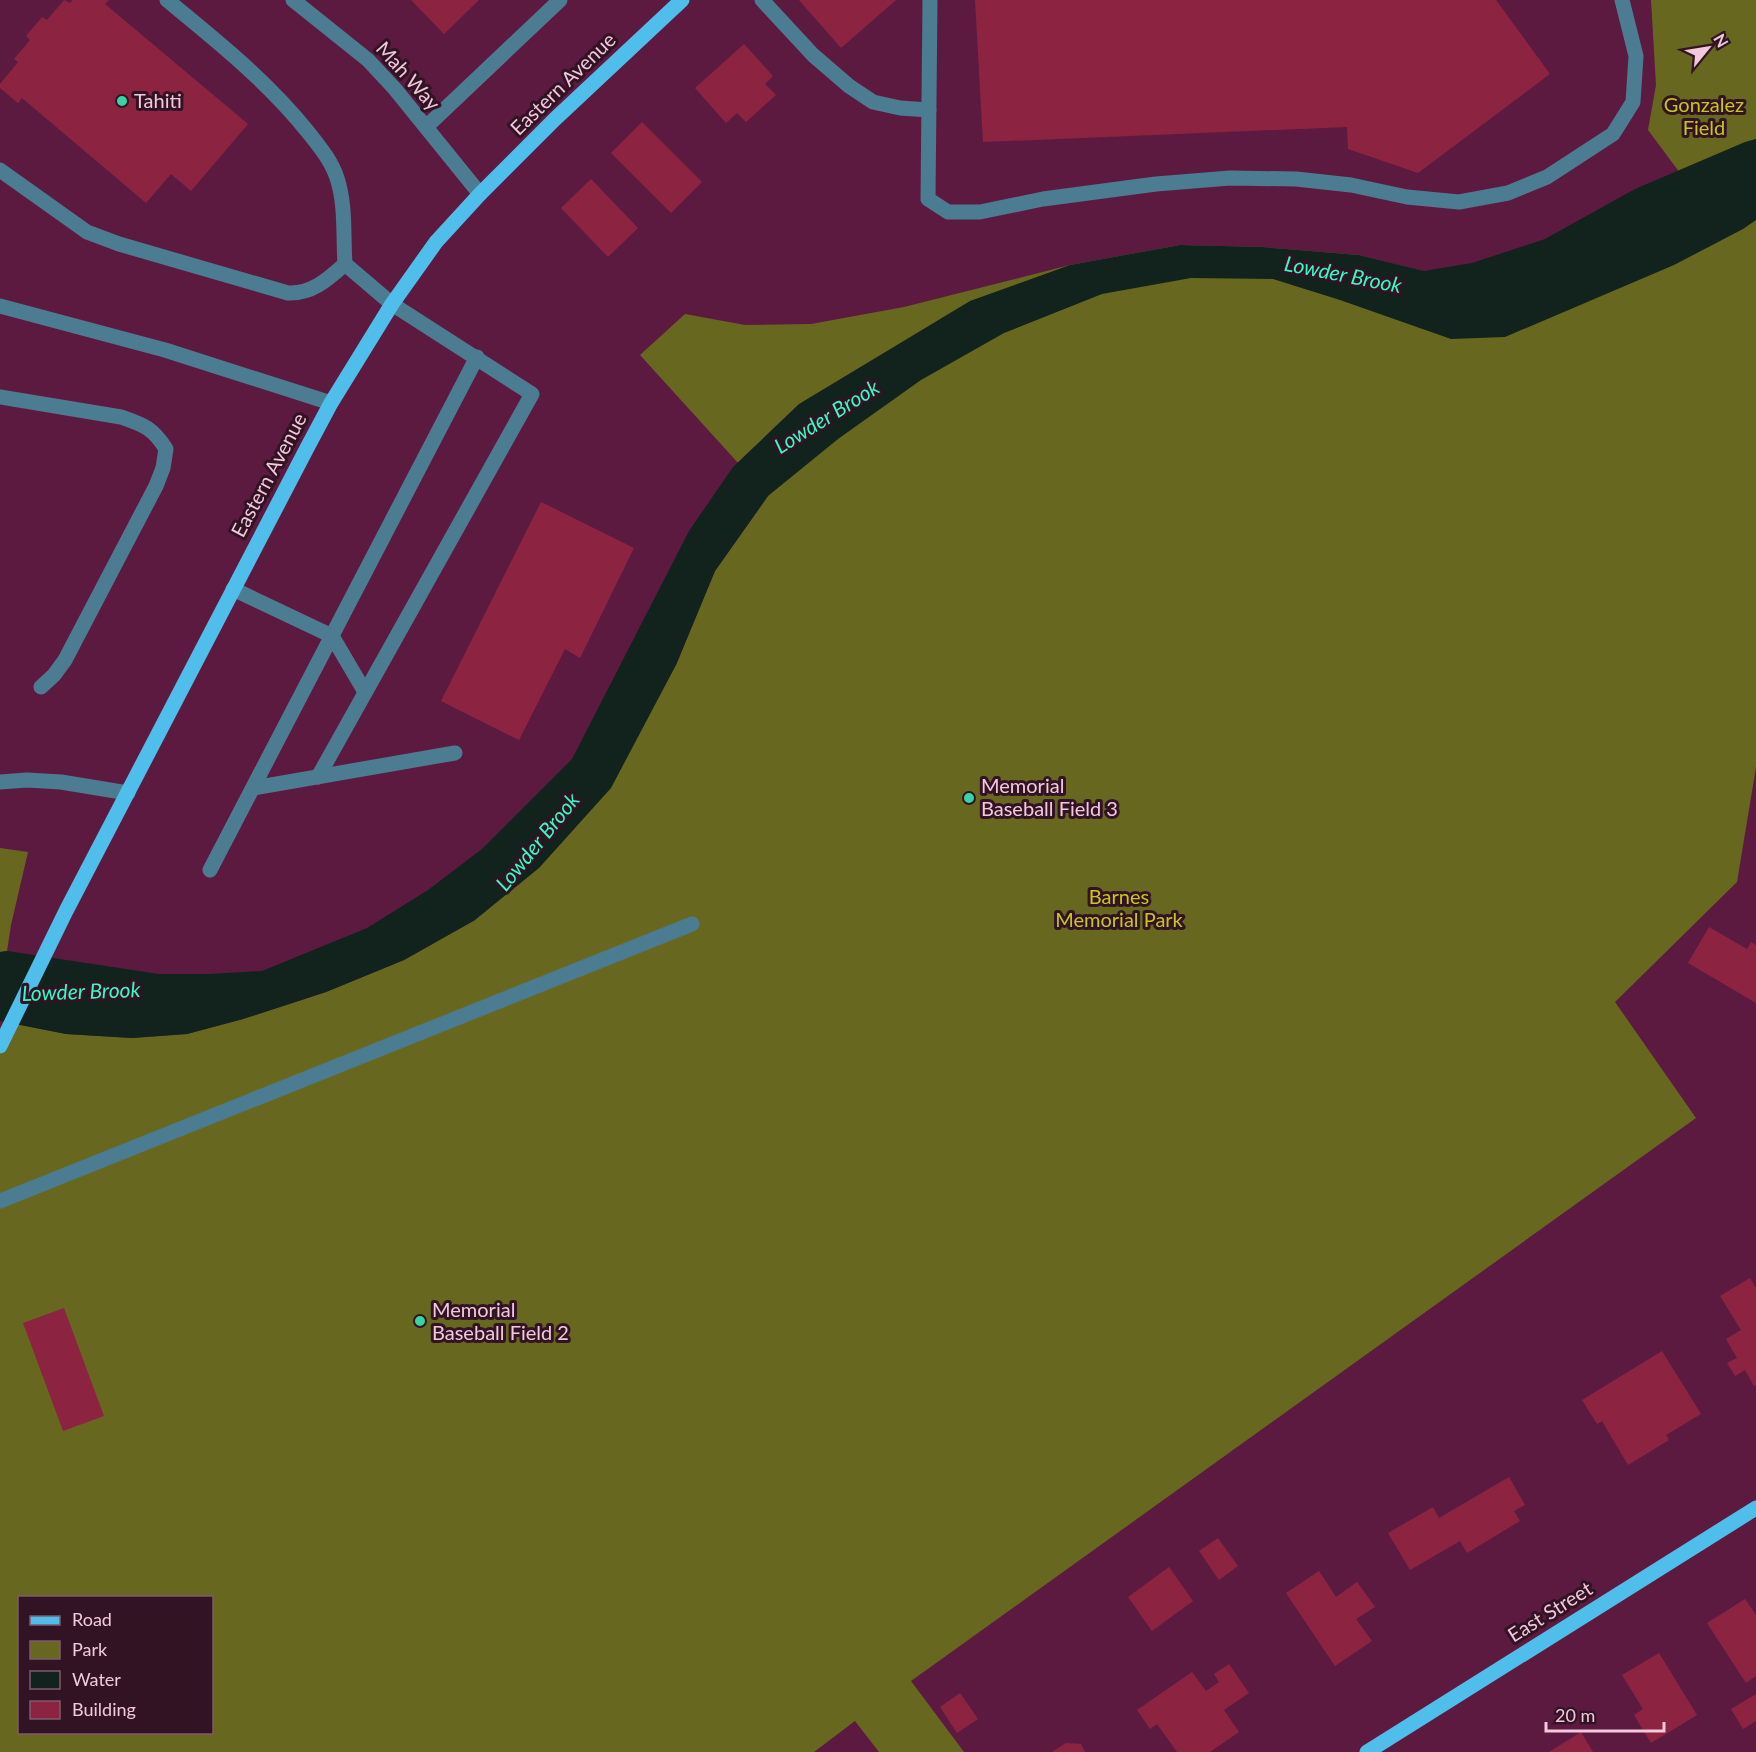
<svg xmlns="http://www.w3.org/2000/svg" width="1756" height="1752" font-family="Lato,sans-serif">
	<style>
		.green { fill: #686720; fill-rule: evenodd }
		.water { fill: #11231c }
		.building { fill: #8c2441 }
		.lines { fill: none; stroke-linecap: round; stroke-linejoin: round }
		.minor { stroke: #4b7c92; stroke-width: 15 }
		.major { stroke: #4fbeeb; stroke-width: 15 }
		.poi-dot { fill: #37d4a6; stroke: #311323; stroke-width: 2 }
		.labels { text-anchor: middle; stroke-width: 6; stroke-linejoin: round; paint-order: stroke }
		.street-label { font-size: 20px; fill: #f2c8dc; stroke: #311323 }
		.poi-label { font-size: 20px; fill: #f2c8dc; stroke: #311323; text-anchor: start }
		.park-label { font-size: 20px; fill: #c9c617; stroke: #311323 }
		.water-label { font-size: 21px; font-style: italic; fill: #33fdc5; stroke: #311323 }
	</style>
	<rect width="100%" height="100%" fill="#5d1a41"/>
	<g class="green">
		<path d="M1651 0H1756V767L1737 882 1615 1002 1696 1118 911 1681 964 1752H879L855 1721 814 1752H0V1046L11 1023 66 1034 132 1038 187 1034 243 1019 326 992 404 960 475 920 676 665 715 571 768 496 640 355 685 314 745 325 811 324 904 307 1070 265 1180 245 1262 247 1359 255 1554 304 1718 224 1648 130 1656 85ZM20 1598H212V1732H20Z"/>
		<polygon points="0,848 28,852 11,925 7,951 0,952"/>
	</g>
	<polygon class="water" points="1756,139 1756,220 1743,229 1674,265 1505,337 1451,339 1340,300 1273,279 1191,278 1102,294 1004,333 921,380 838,439 768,496 715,571 676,665 611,788 539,868 475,920 404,960 326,992 243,1019 187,1034 132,1038 66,1034 0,1021 0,952 7,951 159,974 209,974 262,971 367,928 428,890 482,849 572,759 689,531 733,467 799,404 970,301 1070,265 1180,245 1262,247 1359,255 1424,271 1472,263 1545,239 1635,189 1745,142"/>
	<g class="building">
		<polygon points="64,0 70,3 73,0 109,0 105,4 248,124 191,191 171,174 146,203 22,98 18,103 0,88 0,84 18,62 14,59 30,40 26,36 42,17 47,20"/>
		<polygon points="411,0 479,0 444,34"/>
		<polygon points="799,0 896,0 841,48"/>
		<polygon points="975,0 1496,0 1550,74 1418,173 1348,149 1347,127 983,142"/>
		<polygon points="744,44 773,76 765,84 776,95 746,122 737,113 726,123 695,88"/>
		<polygon points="642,122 702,182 671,213 611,153"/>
		<polygon points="591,179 638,228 608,257 561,208"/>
		<polygon points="541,502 634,548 580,658 565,649 519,740 441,701"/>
		<polygon points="1709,927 1747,949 1751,942 1756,945 1756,1003 1688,963"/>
		<polygon points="1750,1278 1756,1288 1756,1385 1754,1386 1745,1370 1735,1376 1727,1363 1737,1358 1726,1339 1741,1330 1720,1296"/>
		<polygon points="64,1308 104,1416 63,1431 23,1323"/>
		<polygon points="1662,1351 1701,1414 1666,1435 1669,1440 1628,1465 1602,1421 1597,1424 1582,1400"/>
		<polygon points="1509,1477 1525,1505 1514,1511 1520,1521 1467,1553 1460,1541 1410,1570 1388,1533 1433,1507 1439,1518"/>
		<polygon points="1218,1538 1238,1566 1219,1580 1199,1551"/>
		<polygon points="1169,1567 1193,1601 1152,1631 1128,1597"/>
		<polygon points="1319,1571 1336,1597 1357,1582 1375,1607 1356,1619 1372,1641 1335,1666 1286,1593"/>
		<polygon points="1745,1599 1756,1615 1756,1676 1746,1683 1707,1623"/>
		<polygon points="1659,1653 1697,1715 1651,1743 1634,1715 1643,1709 1622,1675"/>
		<polygon points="1229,1664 1249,1693 1224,1710 1239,1732 1210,1752 1177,1752 1157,1724 1150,1729 1137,1710 1192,1672 1206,1691 1219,1682 1214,1674"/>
		<polygon points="960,1693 978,1719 957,1733 940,1707"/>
		<polygon points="1756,1694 1756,1721 1743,1729 1731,1709"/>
		<polygon points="1581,1732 1593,1752 1549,1752"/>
		<polygon points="1066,1743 1081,1744 1085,1752 1052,1752"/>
	</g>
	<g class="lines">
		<g class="minor">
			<path d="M167 0C217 41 267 81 308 132 319 146 331 160 337 178 346 205 343 236 345 264L392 304 532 394 318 777"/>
			<polyline points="293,0 368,60 395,89 480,194"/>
			<polyline points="762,0 813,55 849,86 873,102 900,108 929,110"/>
			<polyline points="930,0 928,199 948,212 980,212 1043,199 1156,184 1230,178 1296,179 1351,185 1407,197 1459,202 1508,193 1547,177 1613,134 1633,102 1636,56 1622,0"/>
			<polyline points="426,127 560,0"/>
			<path d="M0 170 87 232 119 244 288 293C312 294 327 280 345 264"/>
			<polyline points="0,306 165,350 331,403"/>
			<path d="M0 397 121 417C144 425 153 428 166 449L163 468 156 486 111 572 65 660 54 675 41 687"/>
			<polyline points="233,589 332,636 365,692"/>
			<polyline points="0,782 27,780 61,782 128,793"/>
			<polyline points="253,788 455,753"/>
			<polyline points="210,870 477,357"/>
			<polyline points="0,1201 692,924"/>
		</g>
		<g class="major">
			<polyline points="0,1046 66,911 307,448 331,403 392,304 436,242 480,194 555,119 682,0"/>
			<polyline points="1367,1752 1756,1508"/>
		</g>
	</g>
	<g class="poi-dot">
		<circle cx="122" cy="101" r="6"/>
		<circle cx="969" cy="798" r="6"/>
		<circle cx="420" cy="1321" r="6"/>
	</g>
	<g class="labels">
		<g class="street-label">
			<text transform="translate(408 76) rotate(48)" y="7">Mah Way</text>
			<text transform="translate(563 84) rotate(-44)" y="7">Eastern Avenue</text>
			<text transform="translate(269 475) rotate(-62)" y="7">Eastern Avenue</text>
			<text transform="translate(1550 1612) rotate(-32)" y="7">East Street</text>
		</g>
		<g class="poi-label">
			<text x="134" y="108">Tahiti</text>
			<text x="981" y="793">Memorial<tspan x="981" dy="23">Baseball Field 3</tspan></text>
			<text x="432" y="1317">Memorial<tspan x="432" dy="23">Baseball Field 2</tspan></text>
		</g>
		<g class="park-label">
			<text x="1704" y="112">Gonzalez<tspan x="1704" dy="23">Field</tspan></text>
			<text x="1119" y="904">Barnes<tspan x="1119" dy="23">Memorial Park</tspan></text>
		</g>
		<g class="water-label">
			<text transform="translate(1343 275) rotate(11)" y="7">Lowder Brook</text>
			<text transform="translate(827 417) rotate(-32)" y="7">Lowder Brook</text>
			<text transform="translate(538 842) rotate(-51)" y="7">Lowder Brook</text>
			<text transform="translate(81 992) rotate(-2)" y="7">Lowder Brook</text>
		</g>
	</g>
	<rect x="18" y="1596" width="195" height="138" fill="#311323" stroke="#7e5b6d" stroke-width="1.5"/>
	<rect x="30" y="1616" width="30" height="9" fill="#4fbeeb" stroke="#7e5b6d" stroke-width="1.5"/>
	<text x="72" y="1626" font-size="18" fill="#f2c8dc">Road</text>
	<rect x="30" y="1641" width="30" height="18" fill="#686720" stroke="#7e5b6d" stroke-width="1.5"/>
	<text x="72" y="1656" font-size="18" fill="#f2c8dc">Park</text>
	<rect x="30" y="1671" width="30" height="18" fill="#11231c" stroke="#7e5b6d" stroke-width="1.5"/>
	<text x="72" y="1686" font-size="18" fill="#f2c8dc">Water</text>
	<rect x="30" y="1701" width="30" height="18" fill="#8c2441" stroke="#7e5b6d" stroke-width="1.5"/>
	<text x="72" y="1716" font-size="18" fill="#f2c8dc">Building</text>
	<g transform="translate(1708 48) rotate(60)" stroke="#311323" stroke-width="4.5" paint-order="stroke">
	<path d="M0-4.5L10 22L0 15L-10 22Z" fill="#f2c8dc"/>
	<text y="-9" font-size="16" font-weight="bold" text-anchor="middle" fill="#f2c8dc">N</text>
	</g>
	<path d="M1546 1722v9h118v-9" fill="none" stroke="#f2c8dc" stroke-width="3"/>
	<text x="1555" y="1722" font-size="18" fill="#f2c8dc" stroke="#311323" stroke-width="4.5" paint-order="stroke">20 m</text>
</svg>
